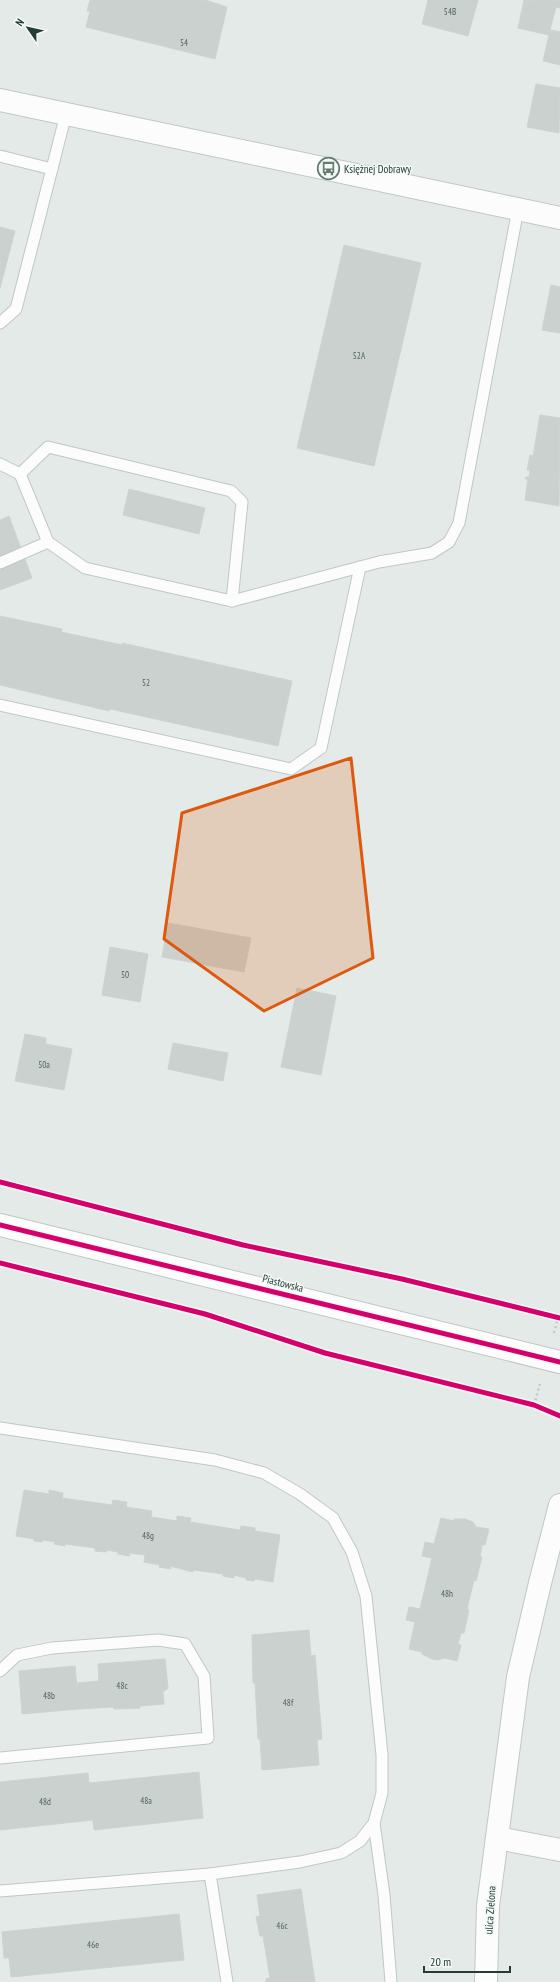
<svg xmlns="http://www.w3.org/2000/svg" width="560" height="1982" font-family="'PT Sans Narrow',sans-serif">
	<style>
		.building { fill: #cbd1ce; stroke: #cdd3d0 }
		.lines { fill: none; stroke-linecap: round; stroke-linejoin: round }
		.lane-casing { stroke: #c1c7c4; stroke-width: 13 }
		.street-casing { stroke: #c1c7c4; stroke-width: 24 }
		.secondary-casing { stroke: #c0c7c4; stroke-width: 24 }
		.path { stroke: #c1cac5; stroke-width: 2.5; stroke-dasharray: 2 3; stroke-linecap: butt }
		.lane { stroke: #fbfcfb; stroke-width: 11 }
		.street { stroke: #fbfcfb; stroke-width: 22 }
		.secondary { stroke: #fbfcfb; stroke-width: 22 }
		.cycleway-casing { stroke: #f3f9f5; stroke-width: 8 }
		.cycleway { stroke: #d6006c; stroke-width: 5 }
		.marked { fill: #de580e; fill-opacity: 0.2; stroke: #de580e; stroke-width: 3; stroke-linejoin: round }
		.labels { text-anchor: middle; stroke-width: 3; stroke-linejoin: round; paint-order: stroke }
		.number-label { font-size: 9px; fill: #4d635c }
		.poi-label { font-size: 11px; fill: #223d35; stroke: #f3f9f5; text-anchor: start }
		.street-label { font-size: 11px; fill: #223d35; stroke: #f3f9f5 }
	</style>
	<rect width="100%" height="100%" fill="#e4eae7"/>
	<g class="building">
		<polygon points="90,0 205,0 227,7 215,59 86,27 90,11 87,11"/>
		<polygon points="428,0 478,0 468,36 422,24"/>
		<polygon points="524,0 560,0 560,8 556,7"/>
		<polygon points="524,0 556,7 550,30 560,32 560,65 543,61 549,35 518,28"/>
		<polygon points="536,84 560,88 559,133 527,127"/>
		<polygon points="0,227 15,231 0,288"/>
		<polygon points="344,245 421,263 374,466 297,448"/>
		<polygon points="551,285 560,287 560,333 542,330"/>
		<polygon points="540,415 560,418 559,506 525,500 528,479 525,479 526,477 529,477 530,470 527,470 530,455 533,456"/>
		<polygon points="129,489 205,508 199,534 123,515"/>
		<polygon points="9,516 32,578 0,590 0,520"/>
		<polygon points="0,616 62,629 61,632 122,645 122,643 292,681 278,746 110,709 109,711 0,685"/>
		<polygon points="168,923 251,938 244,972 162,957"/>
		<polygon points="110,947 148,954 140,1002 102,995"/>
		<polygon points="297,988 336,996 321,1075 281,1067"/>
		<polygon points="25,1034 46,1038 46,1044 72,1049 64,1090 15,1081"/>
		<polygon points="173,1043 228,1053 223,1081 168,1069"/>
		<polygon points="24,1490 49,1494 49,1490 63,1493 62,1498 112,1505 113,1500 127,1502 126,1507 152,1511 151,1517 177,1521 177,1516 191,1518 190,1522 240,1530 241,1526 255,1528 255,1531 280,1535 273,1582 255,1579 254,1581 246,1580 246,1578 234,1575 234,1578 223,1576 223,1574 194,1570 193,1572 170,1566 171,1569 159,1567 160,1565 144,1562 145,1555 129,1553 130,1556 118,1554 118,1552 107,1550 106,1552 95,1551 95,1548 65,1544 65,1546 54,1544 55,1542 43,1540 42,1542 34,1541 34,1539 16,1536"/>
		<polygon points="441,1518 454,1521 454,1519 465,1519 473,1522 476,1527 489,1529 485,1545 482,1545 480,1557 482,1557 476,1581 474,1580 467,1609 469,1610 464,1633 461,1633 458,1644 461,1645 457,1661 444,1658 438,1660 432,1659 422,1654 422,1652 409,1649 415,1622 406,1620 409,1607 420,1609 432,1558 422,1556 425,1542 434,1544"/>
		<polygon points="309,1630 311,1656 315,1655 322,1739 317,1740 319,1765 262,1770 260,1739 258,1739 255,1683 253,1683 252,1635"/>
		<polygon points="165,1659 168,1688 163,1692 164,1704 140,1706 140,1708 114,1709 113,1707 79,1709 77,1683 99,1681 98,1664"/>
		<polygon points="75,1666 79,1709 22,1714 19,1671"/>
		<polygon points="199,1772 203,1818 94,1830 89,1783"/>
		<polygon points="88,1773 93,1820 0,1830 0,1782"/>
		<polygon points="301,1889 315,1982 266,1982 266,1979 270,1978 263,1936 260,1936 256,1917 260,1916 257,1895"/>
		<polygon points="179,1914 184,1960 11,1977 9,1958 4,1958 2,1932"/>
	</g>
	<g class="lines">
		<defs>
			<g id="lane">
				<polyline points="0,156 52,169"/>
				<polyline points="0,323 16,309 66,114"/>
				<polyline points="0,464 20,474 48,542 85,568 232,601 379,562 432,553 449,542 459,523 518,209"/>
				<polyline points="20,474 48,447 231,491 242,502 232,601"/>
				<polyline points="0,563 48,542"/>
				<polyline points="0,705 291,769 321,748 360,567"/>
				<polyline points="0,1428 215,1460 264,1473 300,1494 333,1518 352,1552 366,1596 382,1755 382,1793 374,1823 360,1841 341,1853 300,1862 210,1874 0,1891"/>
				<polyline points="0,1671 17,1655 52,1648 158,1640 185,1644 204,1676 208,1738 0,1758"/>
				<polyline points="374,1823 384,1895 391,1982"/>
				<polyline points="210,1874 227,1982"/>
			</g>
			<g id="street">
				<polyline points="0,100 560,218"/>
				<polyline points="498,1838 560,1850"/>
				<polyline points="486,1982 488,1906 518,1677 540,1583 560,1505"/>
			</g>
			<polyline id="secondary" points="0,1225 560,1362"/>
		</defs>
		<use href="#lane" class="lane-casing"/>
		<use href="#street" class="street-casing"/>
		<use href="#secondary" class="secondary-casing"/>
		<g class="path">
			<polyline points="554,1333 558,1318"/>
			<polyline points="534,1405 540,1384"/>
		</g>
		<use href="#lane" class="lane"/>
		<use href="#street" class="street"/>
		<use href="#secondary" class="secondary"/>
		<defs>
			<g id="cycleway">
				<polyline points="0,1182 243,1245 402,1279 560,1318"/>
				<polyline points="0,1225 560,1362"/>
				<polyline points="0,1263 205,1314 325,1353 534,1405 560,1416"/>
			</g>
		</defs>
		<use href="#cycleway" class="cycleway-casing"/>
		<use href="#cycleway" class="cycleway"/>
	</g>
	<path class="marked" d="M351 758 373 958 264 1011 164 939 182 813Z"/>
	<defs>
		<symbol id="bus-ring" viewBox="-11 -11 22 22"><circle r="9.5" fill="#f3f9f5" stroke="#667a73" stroke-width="1.5"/><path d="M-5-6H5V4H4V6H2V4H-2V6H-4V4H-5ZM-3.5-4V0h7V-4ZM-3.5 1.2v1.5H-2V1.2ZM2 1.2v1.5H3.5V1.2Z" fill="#667a73"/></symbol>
	</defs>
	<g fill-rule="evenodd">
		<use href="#bus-ring" x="316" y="156" width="25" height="25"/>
	</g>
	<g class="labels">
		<g class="number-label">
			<text x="450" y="15">54B</text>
			<text x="184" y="46">54</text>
			<text x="359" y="359">52A</text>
			<text x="146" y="686">52</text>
			<text x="125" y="978">50</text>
			<text x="44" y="1068">50a</text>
			<text x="148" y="1539">48g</text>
			<text x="447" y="1597">48h</text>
			<text x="122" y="1689">48c</text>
			<text x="49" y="1699">48b</text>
			<text x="288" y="1706">48f</text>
			<text x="146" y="1804">48a</text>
			<text x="45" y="1805">48d</text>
			<text x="282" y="1929">46c</text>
			<text x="93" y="1948">46e</text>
		</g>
		<g class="poi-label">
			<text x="344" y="173">Księżnej Dobrawy</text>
		</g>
		<g class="street-label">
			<text transform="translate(283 1283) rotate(14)" y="4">Piastowska</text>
			<text transform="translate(490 1910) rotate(-86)" y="4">ulica Zielona</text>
		</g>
	</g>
	<g transform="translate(28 28) rotate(304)" stroke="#f3f9f5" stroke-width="3" paint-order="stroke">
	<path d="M0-3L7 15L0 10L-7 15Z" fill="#223d35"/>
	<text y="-6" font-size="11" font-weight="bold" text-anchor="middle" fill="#223d35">N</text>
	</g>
	<path d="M424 1966v6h86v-6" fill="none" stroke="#223d35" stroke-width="2"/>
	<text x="430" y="1966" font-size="12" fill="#223d35" stroke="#f3f9f5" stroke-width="3" paint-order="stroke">20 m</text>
</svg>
